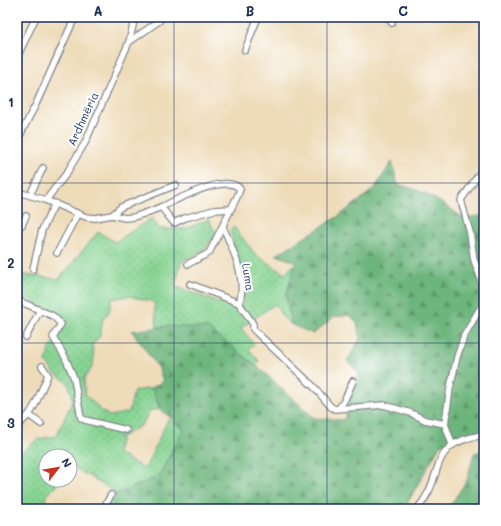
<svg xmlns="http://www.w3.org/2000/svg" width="501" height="526" font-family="Mali,sans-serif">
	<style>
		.grass { fill: url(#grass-dots); stroke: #508178 }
		.forest { fill: url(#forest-firs); stroke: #44726c }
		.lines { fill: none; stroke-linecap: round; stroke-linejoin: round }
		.minor-casing { stroke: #84868c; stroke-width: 8 }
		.minor { stroke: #fff; stroke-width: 5.5 }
		.grid { fill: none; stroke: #1b2f5e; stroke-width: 1; stroke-opacity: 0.55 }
		.labels { text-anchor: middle; stroke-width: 4; stroke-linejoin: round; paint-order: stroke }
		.street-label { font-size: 11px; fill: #1b2f5e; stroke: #fff }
		.neatline { fill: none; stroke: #1b2f5e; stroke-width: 1.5 }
		.grid-label { font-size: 13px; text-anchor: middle; font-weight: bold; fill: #1b2f5e }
	</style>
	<defs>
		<pattern id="grass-dots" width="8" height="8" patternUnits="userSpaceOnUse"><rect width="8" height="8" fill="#85d391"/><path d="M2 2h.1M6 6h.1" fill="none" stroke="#72b57f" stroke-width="1.8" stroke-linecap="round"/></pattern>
		<pattern id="forest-firs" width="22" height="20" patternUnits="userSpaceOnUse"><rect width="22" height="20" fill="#6cb57b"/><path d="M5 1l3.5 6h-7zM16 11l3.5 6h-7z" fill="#589468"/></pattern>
	</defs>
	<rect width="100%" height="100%" fill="#fff"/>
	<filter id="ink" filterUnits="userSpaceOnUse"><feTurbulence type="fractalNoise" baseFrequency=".025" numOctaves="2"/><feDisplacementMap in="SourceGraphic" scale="8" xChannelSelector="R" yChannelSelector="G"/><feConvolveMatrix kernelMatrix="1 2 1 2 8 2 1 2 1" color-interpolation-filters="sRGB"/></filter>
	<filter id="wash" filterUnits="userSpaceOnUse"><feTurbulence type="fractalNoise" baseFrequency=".012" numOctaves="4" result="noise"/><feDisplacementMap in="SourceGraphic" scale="16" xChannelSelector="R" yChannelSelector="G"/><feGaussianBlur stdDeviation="0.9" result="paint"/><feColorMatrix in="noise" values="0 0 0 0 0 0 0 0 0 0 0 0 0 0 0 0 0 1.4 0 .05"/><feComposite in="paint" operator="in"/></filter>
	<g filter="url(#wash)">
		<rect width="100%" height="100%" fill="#eedcb9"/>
		<path class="grass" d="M152 218 160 229H185L209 219 216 234 204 250 181 262 175 286 234 308 243 301 244 281 230 230 234 227 256 255 285 274 296 262 286 296 292 325 283 318 275 304 241 328 254 344 249 349 259 361 256 366 207 331 169 326 157 328 154 302 129 296 112 299 109 312 103 319 100 336 92 345C95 360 95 367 84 378L85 394 103 412 110 416 129 412 134 391 152 388 160 409 150 411 142 425 121 437 117 453 145 469 168 419 184 429 158 477 129 501 72 466 70 469V456H46V480H61L45 498 50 509H32L17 501V456L38 439 56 436 73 400 68 383 54 373 46 362 49 350 66 325C55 312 52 315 40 306 31 300 28 298 17 295V274L59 279 98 232 115 242Z"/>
		<g class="forest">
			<path d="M392 162 398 185C423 189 443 203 463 218L480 216 484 212V346L478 376 484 394V429L440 445 404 509H104L111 496 158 477 184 429 160 409 152 388 163 381 159 369 132 331 169 326 208 328 258 367 314 418 344 420 359 373 347 361 360 339 357 323 350 315 334 317 313 334 292 325 286 296 296 262 276 255 339 216 374 189Z"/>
			<polygon points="484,450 484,509 448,509 467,480 474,453"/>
		</g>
	</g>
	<g filter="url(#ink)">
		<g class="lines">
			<defs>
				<g id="minor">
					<polyline points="388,17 392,23"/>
					<polyline points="129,42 159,21"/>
					<polyline points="245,50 258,17"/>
					<polyline points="17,57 36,17"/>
					<polyline points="17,141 36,104 75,17"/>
					<path d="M17 192 43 199 86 217 95 218 112 215 125 218 134 217C143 214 152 211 161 207 175 201 227 172 240 189L238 195 209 253 188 264"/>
					<polyline points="30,195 43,168"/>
					<polyline points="46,200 66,174 85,143 129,42 135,17"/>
					<polyline points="161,207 174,223 185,218 214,210 230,209"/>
					<polyline points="112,215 121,207 176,185"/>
					<polyline points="17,226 22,225 26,216"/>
					<polyline points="57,253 77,215"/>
					<polyline points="33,269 42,230 55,203"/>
					<path d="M190 284 239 303 240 301C246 277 233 249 223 227"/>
					<polyline points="17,300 53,316 61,324 53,337 65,357 74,378 81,418 85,420 126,430"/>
					<polyline points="239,303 253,324 253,329 257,333 314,387 331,407 335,409 384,405 411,413 425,420 445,424 452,444"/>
					<polyline points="26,337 40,310"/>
					<polyline points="339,408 344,401 353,381"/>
					<polyline points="29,415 41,424"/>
					<polyline points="445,424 450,388 457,357 464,336 482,305 483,298 480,276 474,260 470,233 461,200 484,167"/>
					<polyline points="17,426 29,415 35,405 48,375 42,366"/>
					<polyline points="103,509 111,495"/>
					<path d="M417 509C447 476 424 443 484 435"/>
				</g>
			</defs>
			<use href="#minor" class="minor-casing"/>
			<use href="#minor" class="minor"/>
		</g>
	</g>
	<path class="grid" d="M174 17V509M327 17V509M17 183H484M17 343H484"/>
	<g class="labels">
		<g class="street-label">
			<text transform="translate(83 119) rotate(-65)" y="4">Ardhmëria</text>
			<text transform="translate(248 277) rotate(81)" y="4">Luma</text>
		</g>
	</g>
	<rect width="501" height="526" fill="none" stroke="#fff" stroke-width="44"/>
	<g transform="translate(58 468) rotate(59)"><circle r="19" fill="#ffffff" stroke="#a4acbf"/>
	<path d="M0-3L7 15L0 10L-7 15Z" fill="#c8321e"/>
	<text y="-6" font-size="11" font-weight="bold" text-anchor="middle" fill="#1b2f5e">N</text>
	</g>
	<rect x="22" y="22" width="457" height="482" class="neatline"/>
	<g class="grid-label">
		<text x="98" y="16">A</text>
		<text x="250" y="16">B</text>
		<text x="403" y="16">C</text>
		<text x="11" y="107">1</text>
		<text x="11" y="268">2</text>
		<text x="11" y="428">3</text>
	</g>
</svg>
